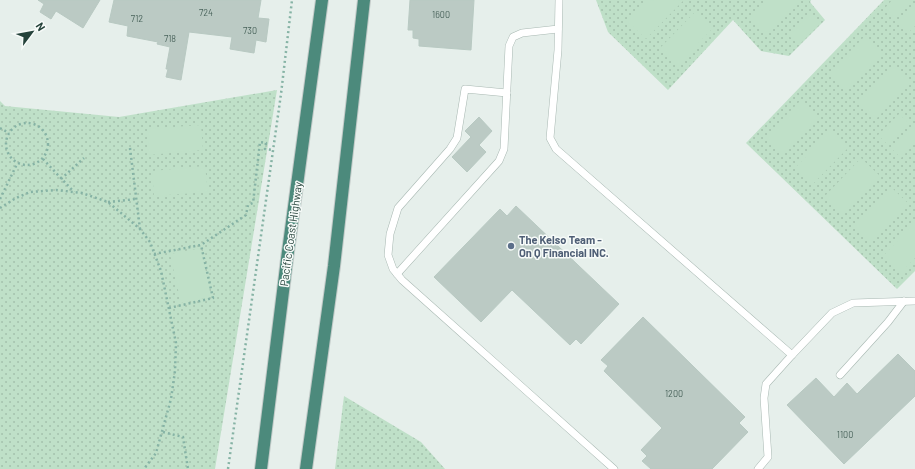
<svg xmlns="http://www.w3.org/2000/svg" width="915" height="469" font-family="Barlow,sans-serif">
	<style>
		.grass { fill: url(#grass-dots) }
		.garden { fill: #bfe0c8 }
		.building { fill: #bbcac4; stroke: #b8c9c2 }
		.lines { fill: none; stroke-linecap: round; stroke-linejoin: round }
		.service-casing { stroke: #a8b8b2; stroke-width: 8 }
		.trunk-casing { stroke: #c2cac8; stroke-width: 14 }
		.path { stroke: #86b3a5; stroke-width: 2.5; stroke-dasharray: 2 3; stroke-linecap: butt }
		.service { stroke: #fff; stroke-width: 7 }
		.trunk { stroke: #4c8a7c; stroke-width: 12 }
		.service-dot { fill: #5c6f8a; stroke: #f7fbf9; stroke-width: 1.5 }
		.labels { text-anchor: middle; stroke-width: 3; stroke-linejoin: round; paint-order: stroke }
		.number-label { font-size: 9px; fill: #4a645c }
		.street-label { font-size: 11px; fill: #24423a; stroke: #f7fbf9 }
		.service-label { font-size: 11px; font-weight: bold; fill: #4e5e75; stroke: #f7fbf9; text-anchor: start }
	</style>
	<defs>
		<pattern id="grass-dots" width="8" height="8" patternUnits="userSpaceOnUse"><rect width="8" height="8" fill="#bfe0c8"/><path d="M2 2h.1M6 6h.1" fill="none" stroke="#a4c1ad" stroke-width="1.8" stroke-linecap="round"/></pattern>
	</defs>
	<rect width="100%" height="100%" fill="#e6efeb"/>
	<g class="grass">
		<polygon points="596,0 811,0 810,2 825,20 789,56 761,51 733,20 668,90 608,32"/>
		<polygon points="884,0 915,0 915,271 897,289 746,143"/>
		<polygon points="277,90 215,469 0,469 0,101 5,106 119,117"/>
		<polygon points="344,396 421,442 445,469 335,469"/>
	</g>
	<g class="garden">
		<polygon points="650,0 683,1 646,39 628,22"/>
		<polygon points="766,0 800,0 766,35 749,18"/>
		<polygon points="892,0 912,0 895,17 885,8"/>
		<polygon points="915,6 915,26 909,32 899,22"/>
		<polygon points="696,11 713,28 677,66 659,49"/>
		<polygon points="810,14 820,24 799,45 789,36"/>
		<polygon points="865,36 883,53 846,91 828,74"/>
		<polygon points="894,65 912,82 875,120 858,103"/>
		<polygon points="801,100 818,117 782,155 764,138"/>
		<polygon points="899,114 909,123 888,145 878,135"/>
		<polygon points="201,125 203,150 149,155 147,129"/>
		<polygon points="912,126 915,129 915,143 901,158 891,148"/>
		<polygon points="831,130 849,147 812,185 795,168"/>
		<polygon points="861,158 879,175 842,213 825,196"/>
		<polygon points="205,166 208,192 154,196 152,171"/>
		<polygon points="891,187 909,204 872,242 855,225"/>
		<polygon points="915,222 915,258 902,272 884,255"/>
		<polygon points="201,248 211,297 181,303 170,254"/>
	</g>
	<g class="building">
		<polygon points="38,0 100,0 83,28 56,11 51,19 40,12 44,4"/>
		<polygon points="114,0 261,0 258,18 269,19 266,42 256,40 254,53 230,49 232,37 189,32 181,80 166,77 168,69 166,69 170,47 157,44 158,42 127,36 128,26 109,22"/>
		<polygon points="410,0 474,0 471,50 419,46 419,39 413,38 413,30 408,30"/>
		<polygon points="479,117 492,131 479,145 486,152 467,172 452,157 471,137 465,131"/>
		<polygon points="516,206 619,304 581,344 576,339 570,345 512,290 481,322 434,277 500,209 507,216"/>
		<polygon points="643,317 745,417 739,423 748,432 712,469 651,469 642,461 647,456 641,450 662,428 604,371 608,366 601,360"/>
		<polygon points="898,354 915,371 915,396 844,464 787,405 816,378 834,397 847,383 857,394"/>
	</g>
	<g class="lines">
		<defs>
			<g id="service">
				<polyline points="559,0 558,50 550,138 556,149 792,355"/>
				<polyline points="507,93 465,89 457,138 450,149 398,208 390,234 388,255 393,269 402,280 614,469"/>
				<polyline points="397,274 499,161 504,149 509,46 513,37 522,33 558,29"/>
				<polyline points="840,375 888,322 904,301"/>
				<polyline points="758,469 768,457 764,398 766,384 792,355 832,313 853,303 915,301"/>
			</g>
			<g id="trunk">
				<polyline points="261,469 287,259 322,0"/>
				<polyline points="306,469 334,266 364,0"/>
			</g>
		</defs>
		<use href="#service" class="service-casing"/>
		<use href="#trunk" class="trunk-casing"/>
		<g class="path">
			<circle cx="27" cy="144" r="21"/>
			<polyline points="0,128 9,133"/>
			<polyline points="130,148 140,229"/>
			<polyline points="43,159 74,192"/>
			<polyline points="61,179 84,158"/>
			<polyline points="0,199 17,164"/>
			<polyline points="108,202 136,199"/>
			<polyline points="0,208 16,198 30,192 56,190 82,193 108,202 140,229 150,242 161,271 176,343 175,371 171,399 156,453 144,469"/>
			<polyline points="154,254 201,245 246,215 248,205 253,203 260,142 266,143 265,149 273,150"/>
			<polyline points="169,308 213,298 201,245"/>
			<polyline points="163,432 183,437 188,469"/>
			<polyline points="228,469 281,94 292,0"/>
		</g>
		<use href="#service" class="service"/>
		<use href="#trunk" class="trunk"/>
	</g>
	<circle class="service-dot" cx="511" cy="246" r="4"/>
	<g class="labels">
		<g class="number-label">
			<text x="206" y="16">724</text>
			<text x="441" y="18">1600</text>
			<text x="137" y="22">712</text>
			<text x="250" y="34">730</text>
			<text x="170" y="42">718</text>
			<text x="674" y="397">1200</text>
			<text x="845" y="438">1100</text>
		</g>
		<g class="street-label">
			<text transform="translate(291 234) rotate(-82)" y="4">Pacific Coast Highway</text>
		</g>
		<g class="service-label">
			<text x="519" y="244">The Kelso Team -<tspan x="519" dy="13">On Q Financial INC.</tspan></text>
		</g>
	</g>
	<g transform="translate(32 32) rotate(58)" stroke="#f7fbf9" stroke-width="3" paint-order="stroke">
	<path d="M0-3L7 15L0 10L-7 15Z" fill="#24423a"/>
	<text y="-6" font-size="11" font-weight="bold" text-anchor="middle" fill="#24423a">N</text>
	</g>
</svg>
